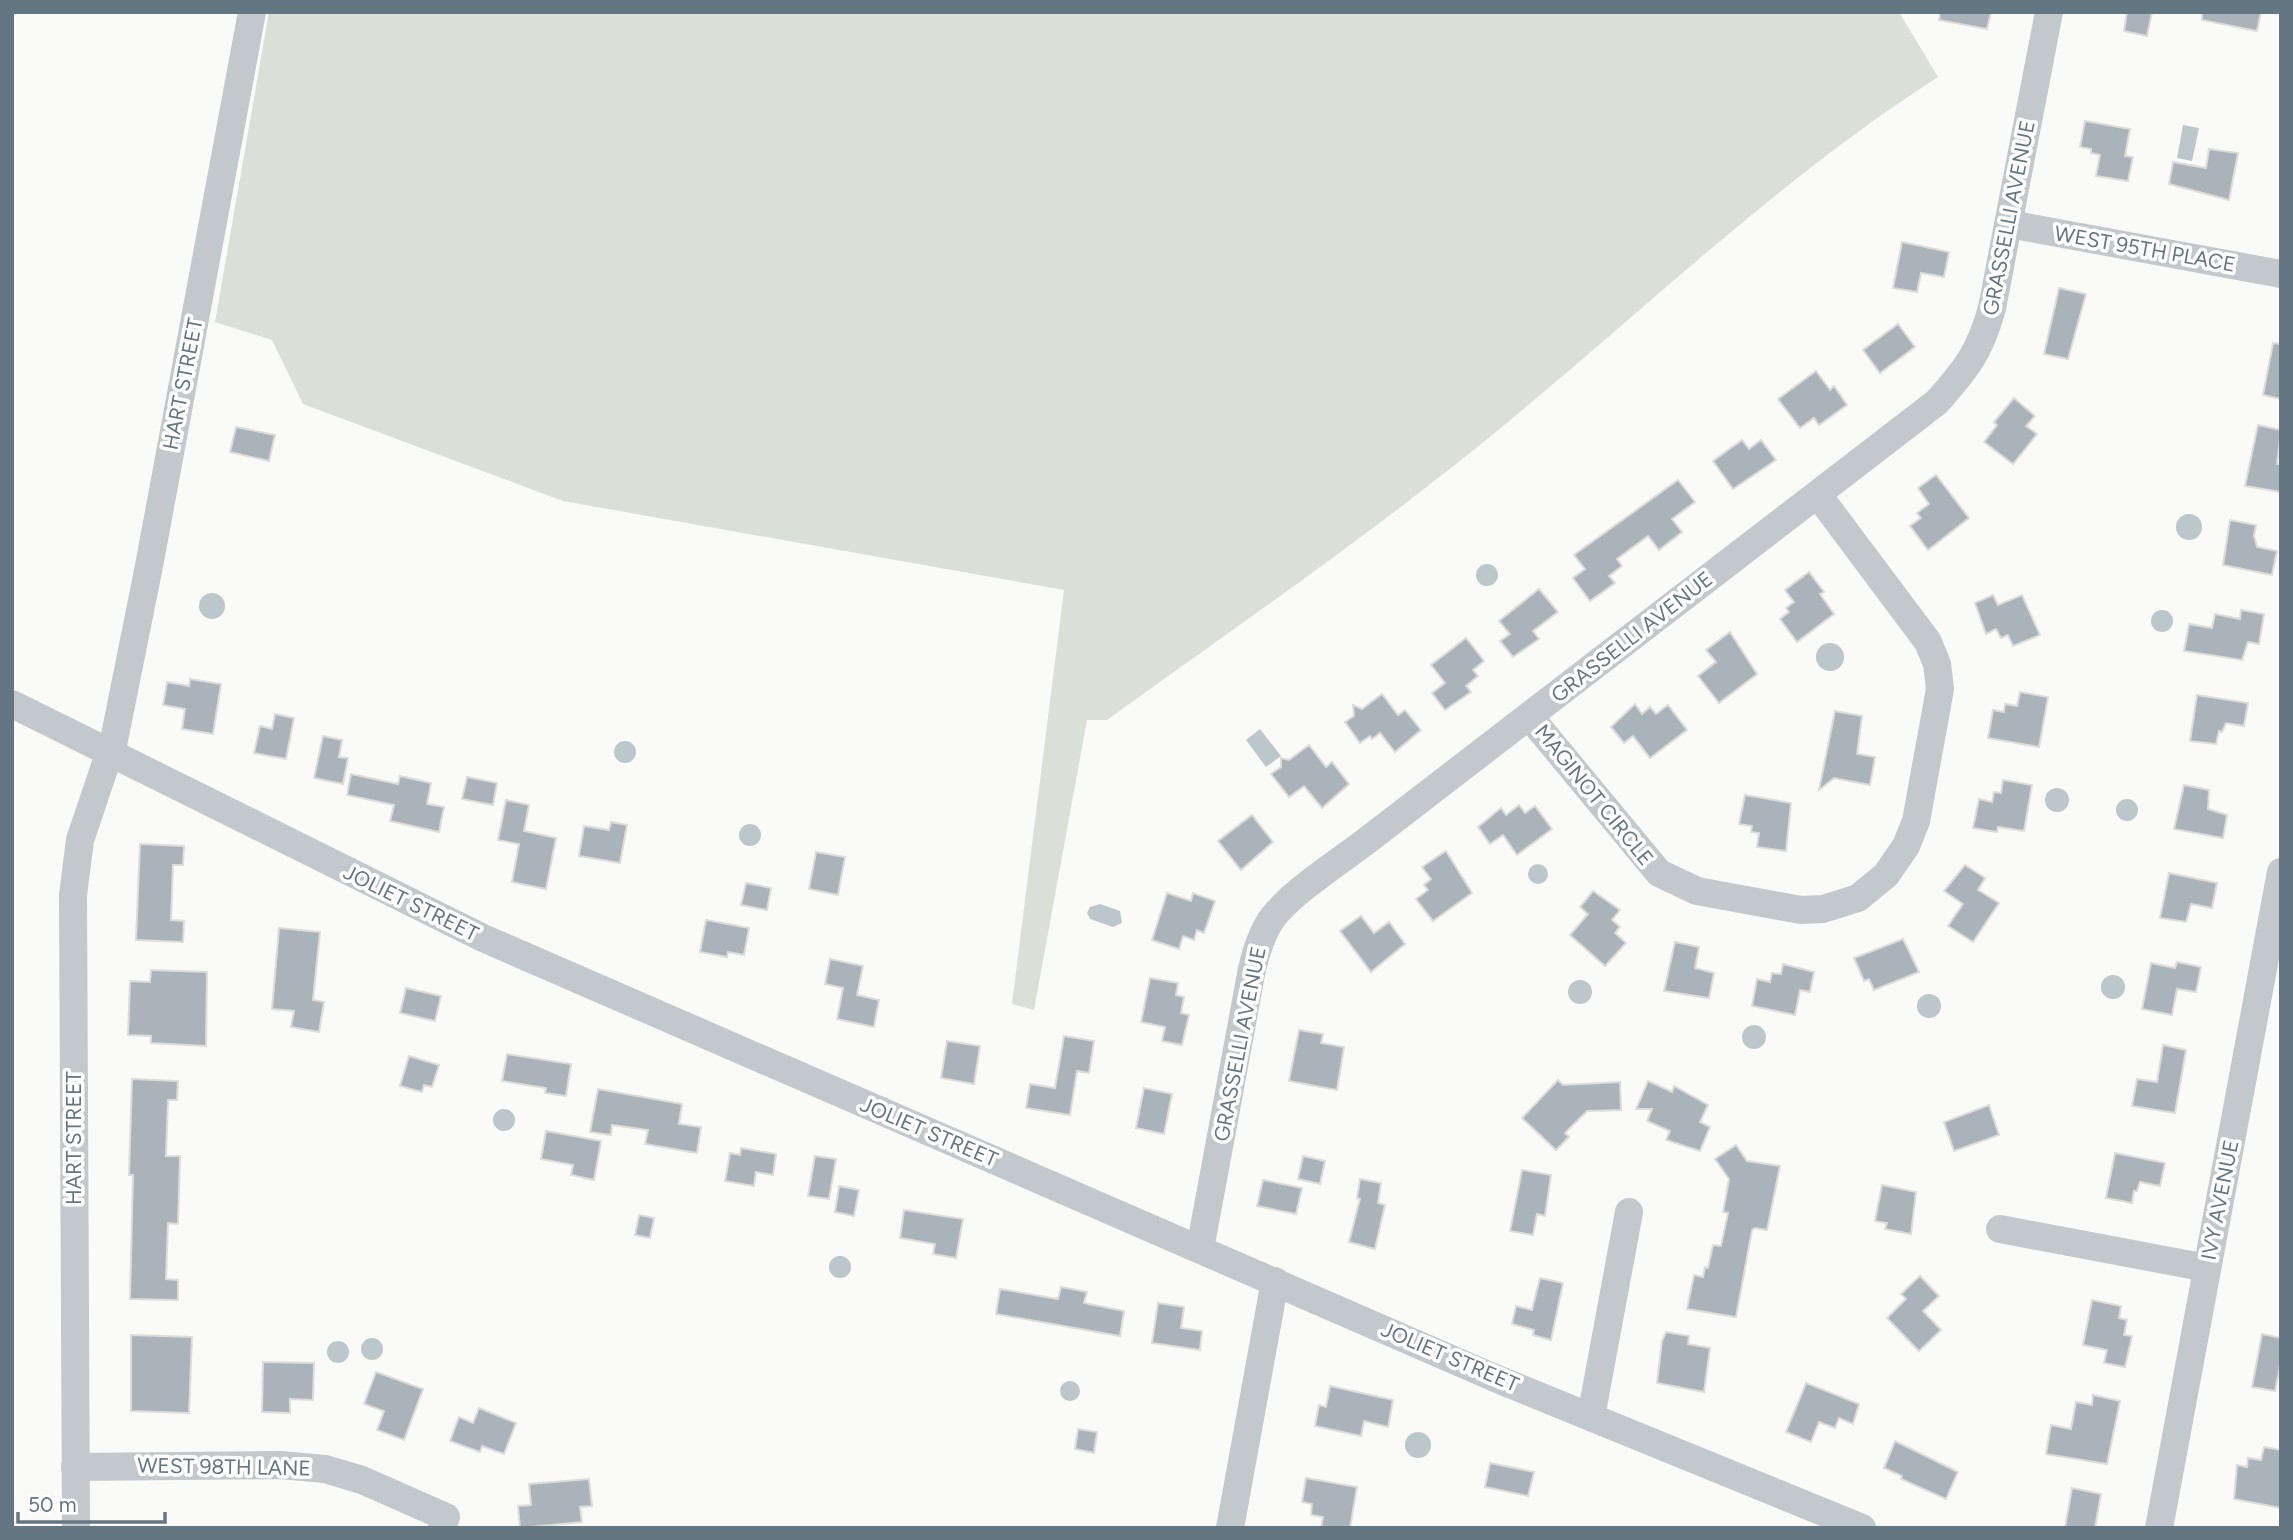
<svg xmlns="http://www.w3.org/2000/svg" width="2293" height="1540" font-family="Figtree,sans-serif">
	<style>
		.green { fill: #dadfd7 }
		.water { fill: #bbc7cb }
		.building { fill: #aab3b9; stroke: #dcdcda; stroke-width: 2 }
		.lines { fill: none; stroke-linecap: round; stroke-linejoin: round }
		.minor { stroke: #c3c8cc; stroke-width: 28 }
		.labels { text-anchor: middle; stroke-width: 7; stroke-linejoin: round; paint-order: stroke }
		.street-label { font-size: 21px; fill: #657683; stroke: #fff }
	</style>
	<rect width="100%" height="100%" fill="#fafaf8"/>
	<path class="green" d="M269 12H1899L1938 77C1765 188 1618 336 1456 464 1344 553 1223 636 1107 720H1087L1034 1010 1012 1004 1064 590 563 501 303 404 272 340 215 322Z"/>
	<g class="water">
		<polygon points="2183,125 2199,128 2192,161 2177,158"/>
		<circle cx="2189" cy="527" r="13"/>
		<circle cx="1487" cy="575" r="11"/>
		<circle cx="212" cy="606" r="13"/>
		<circle cx="2162" cy="621" r="11"/>
		<circle cx="1830" cy="657" r="14"/>
		<polygon points="1260,729 1281,756 1266,767 1246,740"/>
		<circle cx="625" cy="752" r="11"/>
		<circle cx="2057" cy="800" r="12"/>
		<circle cx="2127" cy="810" r="11"/>
		<circle cx="750" cy="835" r="11"/>
		<circle cx="1538" cy="874" r="10"/>
		<polygon points="1100,904 1120,911 1122,923 1113,927 1090,919 1087,913 1090,907"/>
		<circle cx="2113" cy="987" r="12"/>
		<circle cx="1580" cy="992" r="12"/>
		<circle cx="1929" cy="1006" r="12"/>
		<circle cx="1754" cy="1037" r="12"/>
		<circle cx="504" cy="1120" r="11"/>
		<circle cx="840" cy="1267" r="11"/>
		<circle cx="372" cy="1349" r="11"/>
		<circle cx="338" cy="1352" r="11"/>
		<circle cx="1070" cy="1391" r="10"/>
		<circle cx="1418" cy="1445" r="13"/>
	</g>
	<g class="building">
		<polygon points="1940,12 1991,12 1987,29 1939,20"/>
		<polygon points="2127,12 2152,12 2147,36 2124,31"/>
		<polygon points="2202,12 2261,12 2257,31 2202,20"/>
		<polygon points="2085,121 2130,129 2125,156 2133,157 2128,181 2096,176 2100,155 2091,153 2091,149 2080,147"/>
		<polygon points="2209,149 2238,153 2229,200 2169,184 2173,162 2206,168"/>
		<polygon points="1902,242 1949,252 1944,277 1921,273 1917,292 1893,288"/>
		<polygon points="2059,288 2086,294 2068,359 2044,354"/>
		<polygon points="1898,324 1915,347 1880,373 1863,350"/>
		<polygon points="2273,343 2281,344 2281,399 2263,395"/>
		<polygon points="1816,371 1830,390 1834,386 1847,405 1819,425 1814,418 1800,428 1778,399"/>
		<polygon points="2014,398 2035,416 2026,426 2037,434 2013,464 1984,442 1997,425 1994,422"/>
		<polygon points="2258,425 2281,430 2277,464 2281,465 2281,492 2245,486"/>
		<polygon points="236,427 275,435 269,461 230,452"/>
		<polygon points="1742,440 1749,449 1761,440 1776,460 1733,489 1713,461"/>
		<polygon points="1936,475 1969,518 1928,550 1910,526 1921,518 1917,513 1929,504 1918,488"/>
		<polygon points="1678,480 1695,502 1672,519 1682,532 1659,550 1648,536 1617,559 1622,566 1609,576 1615,583 1590,601 1573,578 1585,569 1574,555"/>
		<polygon points="2230,520 2256,525 2254,536 2257,547 2277,551 2272,575 2223,565"/>
		<polygon points="1809,572 1824,592 1820,594 1834,614 1797,642 1780,619 1789,612 1786,608 1794,602 1785,590"/>
		<polygon points="1539,589 1558,612 1533,631 1539,639 1513,657 1500,641 1510,634 1499,621"/>
		<polygon points="1993,595 1998,605 2022,595 2040,635 2013,646 2008,635 2001,638 1996,629 1986,634 1975,603"/>
		<polygon points="2241,610 2264,614 2259,644 2248,642 2242,660 2184,651 2189,624 2212,628 2215,614 2240,619"/>
		<polygon points="1730,632 1757,674 1719,703 1698,676 1716,662 1706,650"/>
		<polygon points="1466,638 1484,661 1473,670 1478,676 1466,686 1471,692 1445,710 1432,693 1445,683 1431,665"/>
		<polygon points="190,679 221,684 213,734 182,729 185,709 163,705 167,682 189,686"/>
		<polygon points="2020,692 2048,697 2039,747 1988,738 1993,710 2004,712 2005,704 2017,706"/>
		<polygon points="1382,694 1398,715 1405,710 1421,730 1395,752 1380,733 1372,739 1370,736 1360,743 1345,722 1354,716 1353,705 1362,709"/>
		<polygon points="2197,695 2248,703 2244,726 2226,723 2222,732 2219,731 2216,744 2190,741"/>
		<polygon points="1635,704 1642,714 1650,707 1656,714 1668,705 1687,730 1650,758 1633,736 1624,743 1611,727"/>
		<polygon points="1835,711 1862,716 1857,754 1875,757 1870,785 1834,778 1819,790"/>
		<polygon points="275,714 294,718 286,759 254,753 260,726 272,729"/>
		<polygon points="323,736 342,740 339,757 348,758 343,784 314,778"/>
		<polygon points="1309,745 1326,767 1332,762 1349,784 1322,808 1304,786 1289,797 1271,774 1281,767 1281,758 1289,760"/>
		<polygon points="351,774 398,784 400,776 431,783 427,804 444,807 439,832 390,821 394,805 347,795"/>
		<polygon points="467,777 497,783 493,805 462,799"/>
		<polygon points="2003,780 2032,785 2024,831 1998,827 1997,832 1973,828 1979,799 1992,802 1994,792 2001,793"/>
		<polygon points="2184,785 2209,790 2208,809 2227,815 2223,838 2174,829"/>
		<polygon points="1745,795 1791,803 1786,851 1757,847 1759,833 1751,832 1752,826 1739,824"/>
		<polygon points="506,800 529,805 524,831 556,838 546,889 512,882 519,844 498,840"/>
		<polygon points="1519,805 1525,813 1535,806 1552,829 1517,855 1503,835 1490,844 1478,827 1501,808 1506,815"/>
		<polygon points="1252,815 1273,842 1241,870 1218,841"/>
		<polygon points="611,822 627,825 620,863 579,856 584,826 609,830"/>
		<polygon points="140,844 184,846 183,865 173,865 171,920 184,921 183,942 136,940"/>
		<polygon points="1446,851 1472,893 1433,921 1416,899 1428,890 1424,885 1431,879 1422,867"/>
		<polygon points="816,852 845,857 838,895 809,889"/>
		<polygon points="1965,865 1985,878 1978,890 1999,903 1973,942 1948,926 1963,904 1944,891"/>
		<polygon points="2169,873 2217,883 2212,908 2191,904 2186,922 2160,918"/>
		<polygon points="746,883 771,888 767,910 741,905"/>
		<polygon points="1593,891 1620,910 1612,920 1620,927 1615,933 1626,943 1605,966 1570,935 1588,914 1580,907"/>
		<polygon points="1167,893 1191,901 1193,893 1215,901 1204,933 1197,930 1194,940 1183,936 1179,949 1152,940"/>
		<polygon points="1361,916 1374,933 1389,922 1405,944 1371,972 1340,931"/>
		<polygon points="706,920 749,928 744,955 728,952 727,957 700,952"/>
		<polygon points="279,928 320,932 313,1000 324,1002 319,1032 291,1027 294,1011 272,1009"/>
		<polygon points="1903,939 1919,972 1874,990 1869,979 1864,981 1854,958"/>
		<polygon points="1675,942 1699,947 1695,968 1714,973 1709,998 1664,991"/>
		<polygon points="830,959 863,966 857,995 879,1000 874,1027 837,1019 843,988 825,984"/>
		<polygon points="2177,962 2201,967 2196,992 2177,989 2172,1015 2142,1009 2151,963 2175,968"/>
		<polygon points="1783,964 1814,972 1810,992 1800,990 1795,1015 1752,1006 1757,979 1770,982 1772,973 1781,974"/>
		<polygon points="151,970 207,972 206,1046 151,1043 151,1036 128,1035 130,981 150,982"/>
		<polygon points="1150,978 1178,983 1176,995 1184,997 1181,1013 1189,1015 1182,1045 1162,1041 1165,1027 1141,1022"/>
		<polygon points="406,988 441,996 435,1021 400,1013"/>
		<polygon points="1299,1030 1323,1034 1321,1043 1344,1047 1337,1090 1289,1081"/>
		<polygon points="1064,1036 1094,1041 1089,1073 1077,1071 1070,1115 1026,1108 1030,1084 1055,1088"/>
		<polygon points="947,1041 980,1046 974,1084 941,1078"/>
		<polygon points="2163,1045 2186,1050 2175,1113 2132,1106 2137,1079 2157,1082"/>
		<polygon points="507,1054 571,1064 566,1096 545,1093 546,1088 502,1081"/>
		<polygon points="409,1056 439,1065 432,1087 424,1085 422,1092 400,1086"/>
		<polygon points="132,1079 178,1081 177,1100 168,1100 166,1156 180,1156 178,1224 168,1223 166,1279 178,1280 178,1300 130,1299 133,1175 129,1175"/>
		<polygon points="1558,1080 1563,1085 1620,1082 1621,1110 1587,1111 1565,1133 1569,1137 1556,1150 1522,1118"/>
		<polygon points="1648,1081 1672,1092 1674,1086 1708,1105 1700,1122 1710,1127 1700,1151 1666,1140 1670,1131 1647,1121 1652,1109 1636,1109"/>
		<polygon points="1144,1088 1172,1094 1164,1134 1136,1128"/>
		<polygon points="598,1089 682,1104 679,1124 701,1127 697,1153 645,1144 648,1130 612,1125 611,1135 590,1132"/>
		<polygon points="1989,1105 1999,1135 1954,1151 1944,1122"/>
		<polygon points="546,1131 601,1141 594,1180 571,1175 573,1165 541,1159"/>
		<polygon points="1736,1145 1747,1161 1780,1166 1767,1230 1755,1228 1752,1230 1736,1317 1687,1309 1694,1275 1703,1277 1705,1267 1708,1268 1713,1245 1721,1246 1728,1213 1723,1212 1729,1179 1715,1159"/>
		<polygon points="741,1148 776,1154 773,1175 756,1172 754,1186 725,1181 730,1153 740,1155"/>
		<polygon points="2115,1153 2165,1163 2160,1186 2140,1182 2137,1191 2134,1191 2132,1203 2106,1198"/>
		<polygon points="815,1156 836,1159 829,1199 808,1196"/>
		<polygon points="1303,1156 1325,1161 1320,1184 1298,1179"/>
		<polygon points="1522,1170 1551,1175 1545,1216 1537,1214 1533,1235 1510,1231"/>
		<polygon points="1360,1179 1381,1183 1378,1203 1385,1205 1375,1249 1349,1242 1360,1199 1357,1198"/>
		<polygon points="1263,1180 1302,1188 1296,1214 1257,1206"/>
		<polygon points="1882,1185 1916,1192 1911,1234 1885,1229 1887,1223 1875,1221"/>
		<polygon points="839,1186 859,1190 854,1216 835,1212"/>
		<polygon points="904,1210 963,1219 956,1258 933,1254 935,1244 900,1238"/>
		<polygon points="639,1215 654,1218 650,1238 635,1235"/>
		<polygon points="1920,1276 1939,1296 1923,1311 1941,1330 1919,1351 1887,1318 1906,1299 1901,1294"/>
		<polygon points="1540,1278 1563,1283 1551,1340 1533,1335 1534,1330 1512,1324 1516,1306 1532,1310"/>
		<polygon points="1061,1287 1087,1292 1084,1303 1124,1311 1120,1336 996,1314 1000,1289 1058,1299"/>
		<polygon points="2092,1300 2121,1306 2119,1318 2127,1320 2124,1335 2132,1336 2125,1367 2104,1363 2107,1350 2083,1345"/>
		<polygon points="1158,1303 1184,1307 1181,1328 1202,1331 1200,1350 1152,1343"/>
		<polygon points="1666,1332 1689,1336 1688,1344 1710,1348 1704,1392 1657,1383 1662,1341"/>
		<polygon points="2262,1334 2281,1338 2281,1361 2275,1391 2252,1387"/>
		<polygon points="131,1335 192,1337 189,1413 131,1411"/>
		<polygon points="263,1362 314,1363 313,1400 290,1399 290,1413 262,1412"/>
		<polygon points="376,1372 423,1389 404,1440 377,1430 384,1411 364,1404"/>
		<polygon points="1806,1383 1859,1404 1853,1424 1839,1418 1835,1428 1819,1422 1811,1442 1786,1432"/>
		<polygon points="1330,1386 1393,1400 1388,1427 1364,1421 1361,1436 1315,1426 1319,1405 1326,1407"/>
		<polygon points="2093,1395 2120,1401 2107,1464 2046,1454 2051,1425 2071,1429 2076,1402 2092,1405"/>
		<polygon points="479,1408 516,1423 504,1454 482,1446 480,1452 450,1441 459,1417 473,1423"/>
		<polygon points="1078,1429 1097,1432 1094,1453 1075,1449"/>
		<polygon points="1895,1441 1958,1472 1946,1499 1901,1479 1902,1476 1884,1468"/>
		<polygon points="2264,1447 2281,1450 2281,1508 2234,1499 2237,1465 2247,1467 2248,1458 2261,1460"/>
		<polygon points="1490,1463 1534,1472 1528,1496 1485,1487"/>
		<polygon points="1306,1478 1357,1487 1350,1528 1321,1528 1323,1517 1311,1515 1312,1504 1302,1502"/>
		<polygon points="589,1479 592,1506 580,1507 582,1522 520,1528 518,1506 531,1505 529,1484"/>
		<polygon points="2072,1488 2101,1494 2095,1528 2065,1528"/>
	</g>
	<g class="lines">
		<g class="minor">
			<polyline points="2009,224 2281,274"/>
			<polyline points="12,704 483,938 1495,1378 1862,1528"/>
			<polyline points="1529,716 1659,873 1697,891 1801,910 1823,909 1858,898 1886,875 1906,846 1916,821 1940,689 1937,664 1928,642 1818,495"/>
			<polyline points="111,755 149,566 252,12"/>
			<polyline points="2000,1229 2207,1268"/>
			<path d="M1200 1249 1252 969C1256 953 1260 938 1269 923 1286 895 1341 861 1369 839L1937 402C1967 368 1980 352 1992 308L2049 12"/>
			<polyline points="1591,1417 1629,1212"/>
			<polyline points="75,1467 280,1465 325,1469 362,1480 446,1517 442,1528"/>
			<polyline points="76,1528 73,895 80,840 109,754"/>
			<polyline points="1230,1528 1275,1281"/>
			<polyline points="2159,1528 2281,872"/>
		</g>
	</g>
	<g class="labels">
		<g class="street-label">
			<text transform="translate(2009 218) rotate(-79)" y="7">GRASSELLI AVENUE</text>
			<text transform="translate(2145 249) rotate(10)" y="7">WEST 95TH PLACE</text>
			<text transform="translate(183 384) rotate(-79)" y="7">HART STREET</text>
			<text transform="translate(1632 637) rotate(-38)" y="7">GRASSELLI AVENUE</text>
			<text transform="translate(1594 795) rotate(51)" y="7">MAGINOT CIRCLE</text>
			<text transform="translate(411 903) rotate(26)" y="7">JOLIET STREET</text>
			<text transform="translate(1240 1044) rotate(-79)" y="7">GRASSELLI AVENUE</text>
			<text transform="translate(929 1132) rotate(23)" y="7">JOLIET STREET</text>
			<text transform="translate(74 1138) rotate(-90)" y="7">HART STREET</text>
			<text transform="translate(2220 1200) rotate(-79)" y="7">IVY AVENUE</text>
			<text transform="translate(1450 1357) rotate(23)" y="7">JOLIET STREET</text>
			<text transform="translate(224 1467) rotate(1)" y="7">WEST 98TH LANE</text>
		</g>
	</g>
	<rect width="2293" height="1540" fill="none" stroke="#657683" stroke-width="28"/>
	<path d="M18 1512v10h147v-10" fill="none" stroke="#657683" stroke-width="3.5"/>
	<text x="28" y="1512" font-size="21" fill="#657683" stroke="#ffffff" stroke-width="5" paint-order="stroke">50 m</text>
</svg>
